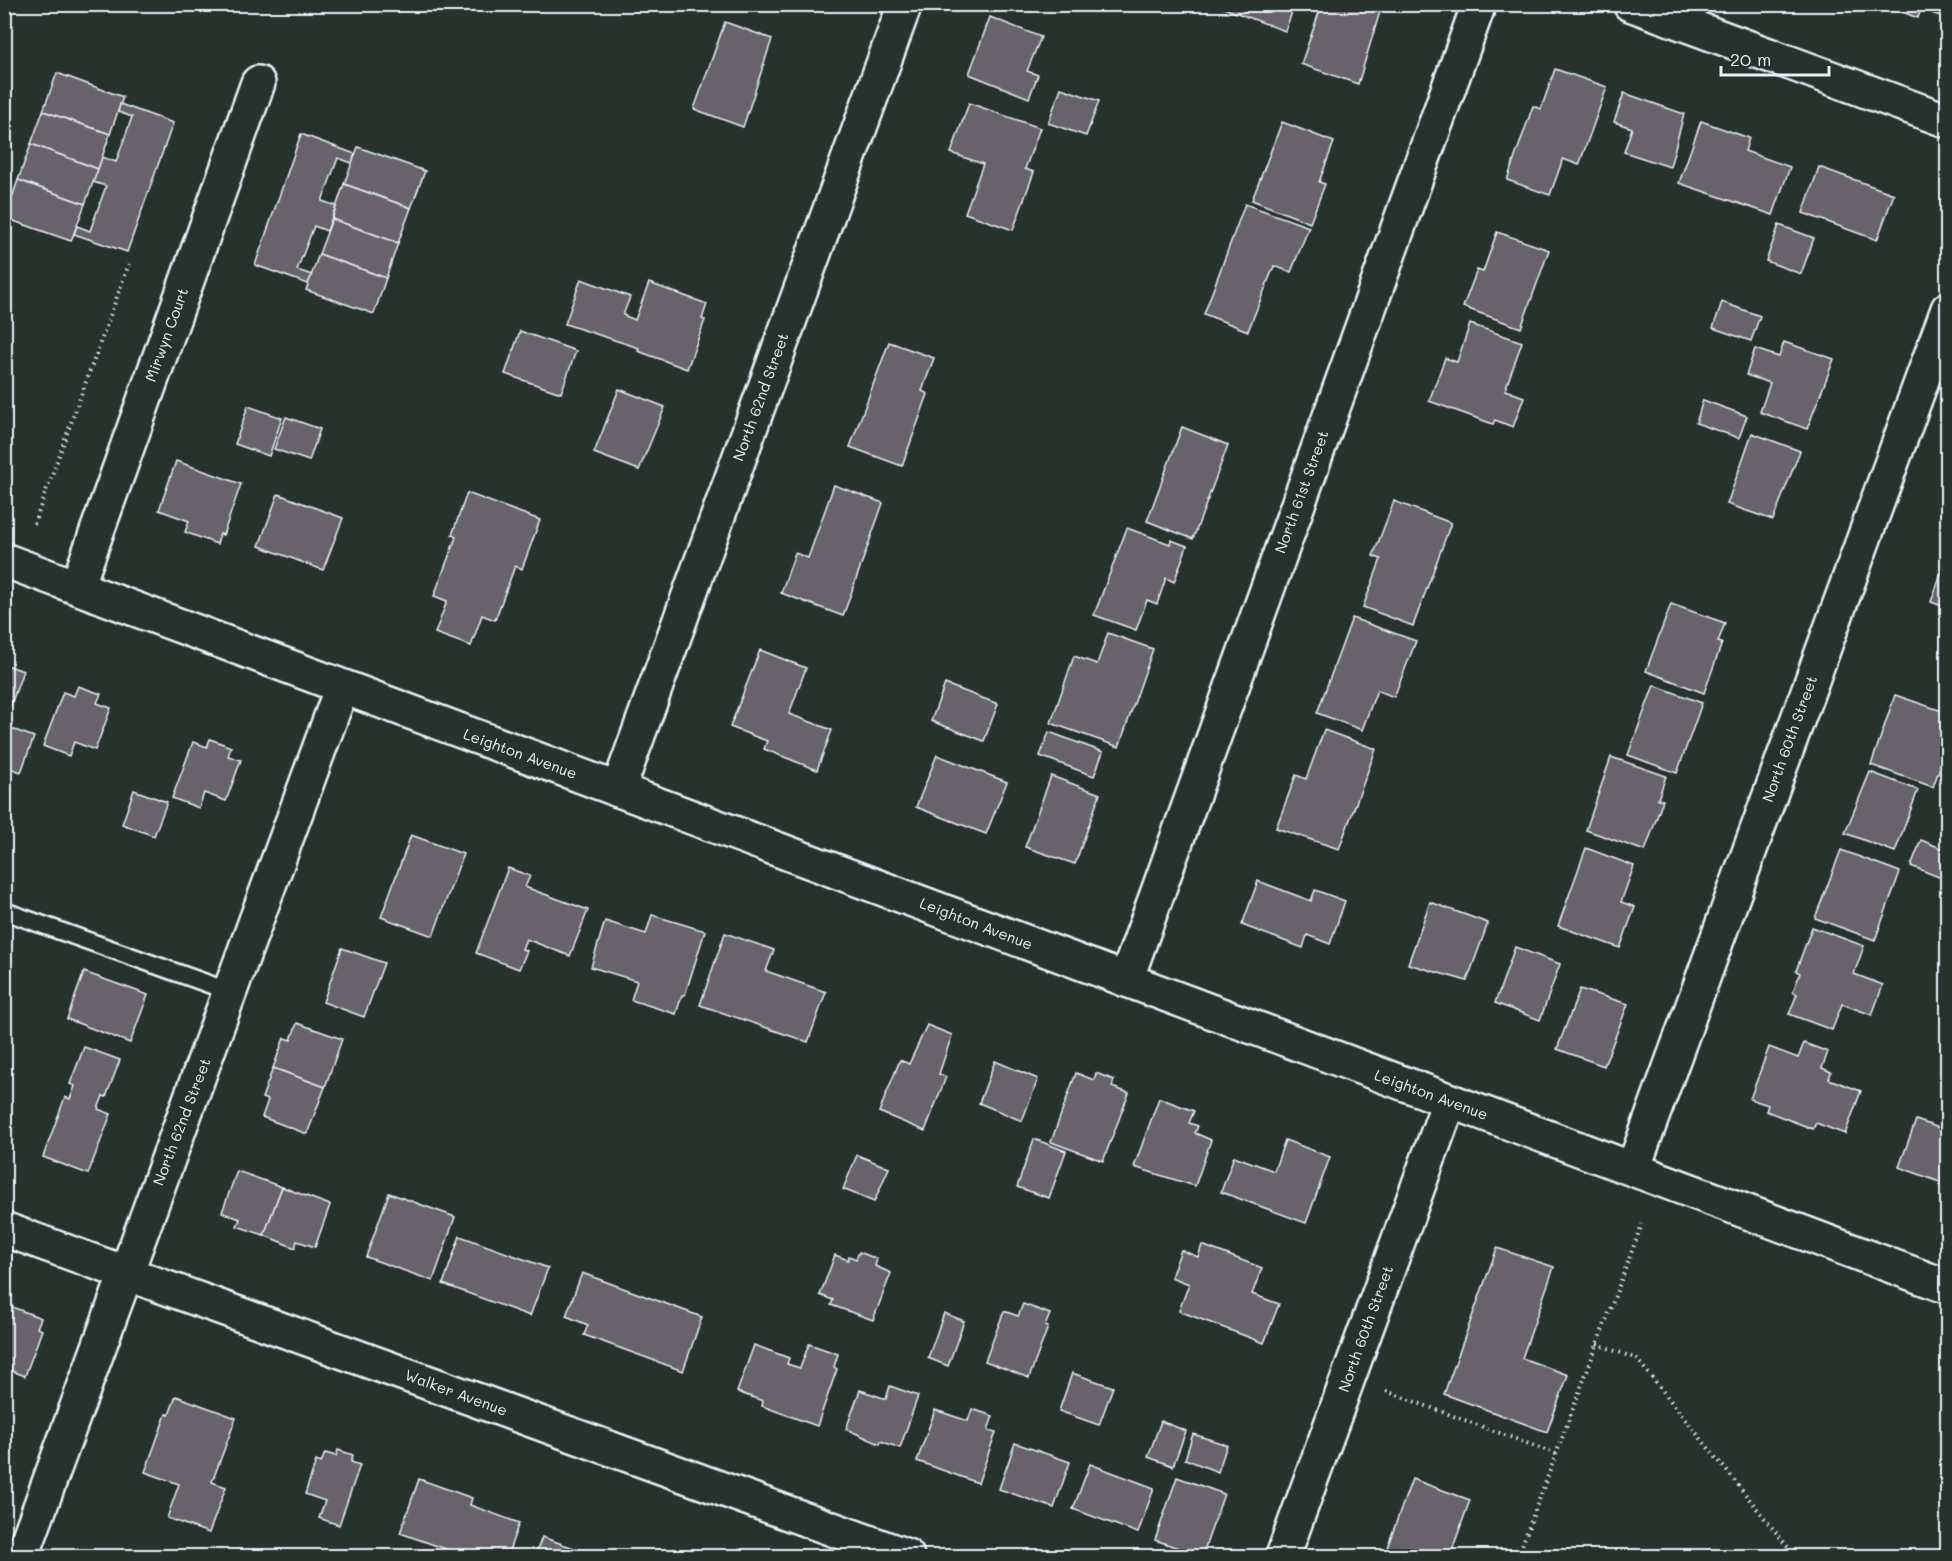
<svg xmlns="http://www.w3.org/2000/svg" width="1952" height="1561" font-family="Mali,sans-serif">
	<style>
		.building { fill: #68626b; stroke: #e8f1f8; stroke-width: 1.5 }
		.lines { fill: none; stroke-linecap: round; stroke-linejoin: round }
		.service-casing { stroke: #e8f1f8; stroke-width: 21 }
		.minor-casing { stroke: #e8f1f8; stroke-width: 38 }
		.tertiary-casing { stroke: #e8f1f8; stroke-width: 38 }
		.path { stroke: #e8f1f8; stroke-width: 4; stroke-dasharray: 1.5 4.5; stroke-linecap: butt }
		.service { stroke: #26332d; stroke-width: 16 }
		.minor { stroke: #26332d; stroke-width: 33 }
		.tertiary { stroke: #26332d; stroke-width: 33 }
		.labels { text-anchor: middle; stroke-width: 4.5; stroke-linejoin: round; paint-order: stroke }
		.street-label { font-size: 15px; fill: #e8f1f8; stroke: #26332d }
	</style>
	<rect width="100%" height="100%" fill="#26332d"/>
	<filter id="ink" filterUnits="userSpaceOnUse"><feTurbulence type="fractalNoise" baseFrequency=".0167" numOctaves="2"/><feDisplacementMap in="SourceGraphic" scale="12" xChannelSelector="R" yChannelSelector="G"/><feConvolveMatrix kernelMatrix="1 2 1 2 8 2 1 2 1" color-interpolation-filters="sRGB"/></filter>
	<g filter="url(#ink)">
		<g class="building">
			<polygon points="1213,4 1295,4 1285,31"/>
			<polygon points="1322,4 1382,5 1358,84 1301,64"/>
			<polygon points="1890,4 1948,4 1948,19 1921,9 1918,18 1889,7"/>
			<polygon points="990,17 1041,37 1027,71 1038,75 1029,98 969,74"/>
			<polygon points="725,22 772,39 743,127 694,109"/>
			<polygon points="1555,69 1607,87 1579,165 1563,159 1550,195 1507,180 1533,106 1541,109"/>
			<polygon points="57,73 123,97 110,134 43,111"/>
			<polygon points="1061,88 1099,101 1086,136 1048,123"/>
			<polygon points="1624,93 1684,114 1670,167 1624,152 1632,128 1614,122"/>
			<polygon points="969,103 1040,128 1025,169 1034,172 1013,230 965,213 983,164 951,153"/>
			<polygon points="120,104 173,123 127,252 74,234 77,226 90,231 106,186 93,182 102,157 116,162 132,117 118,112"/>
			<polygon points="43,111 110,134 98,169 31,144"/>
			<polygon points="1701,121 1749,138 1745,151 1790,167 1773,215 1679,183"/>
			<polygon points="1282,122 1334,142 1319,182 1325,184 1310,223 1252,200"/>
			<polygon points="301,134 355,154 352,163 338,158 322,201 336,206 327,231 314,226 297,270 312,275 308,284 255,265"/>
			<polygon points="31,144 98,169 85,204 18,180"/>
			<polygon points="358,147 425,171 411,208 344,184"/>
			<polygon points="1819,167 1894,194 1877,240 1803,213"/>
			<polygon points="18,180 85,204 71,241 5,218"/>
			<polygon points="344,184 411,208 398,243 332,219"/>
			<polygon points="1245,204 1309,227 1291,272 1274,266 1248,331 1204,314"/>
			<polygon points="332,219 398,243 386,278 319,254"/>
			<polygon points="1779,225 1814,238 1801,274 1766,261"/>
			<polygon points="1497,232 1549,250 1521,328 1463,307 1477,270 1483,272"/>
			<polygon points="319,254 386,278 374,314 306,290"/>
			<polygon points="581,279 630,297 623,315 635,320 649,283 707,304 702,319 705,320 687,369 638,351 639,348 565,324"/>
			<polygon points="1722,302 1760,316 1751,341 1713,328"/>
			<polygon points="1470,324 1522,342 1505,390 1524,397 1513,427 1495,420 1493,424 1429,401 1445,358 1457,362"/>
			<polygon points="520,331 576,351 561,393 505,374"/>
			<polygon points="889,342 934,358 922,391 928,394 902,466 850,447"/>
			<polygon points="1784,342 1834,359 1807,429 1760,412 1770,383 1746,375 1755,349 1779,357"/>
			<polygon points="619,389 665,407 639,470 594,453"/>
			<polygon points="1703,400 1747,416 1739,438 1696,423"/>
			<polygon points="248,406 282,418 269,456 235,444"/>
			<polygon points="286,417 320,429 309,461 274,449"/>
			<polygon points="1182,427 1228,445 1193,539 1147,521"/>
			<polygon points="1752,433 1800,451 1773,520 1727,504"/>
			<polygon points="176,461 241,484 223,535 220,534 217,544 185,532 189,521 159,510"/>
			<polygon points="834,485 883,503 843,616 781,593 795,553 808,558"/>
			<polygon points="467,493 540,520 522,569 515,566 495,620 482,615 471,646 435,633 447,601 434,596 456,537 452,535"/>
			<polygon points="278,494 343,518 323,570 259,546"/>
			<polygon points="1394,501 1451,523 1413,626 1363,607 1381,559 1373,556"/>
			<polygon points="1127,528 1170,544 1171,540 1187,546 1174,582 1166,578 1157,604 1147,600 1136,630 1094,615"/>
			<polygon points="1948,554 1948,608 1931,602"/>
			<polygon points="1671,604 1725,623 1718,642 1722,643 1704,693 1646,671"/>
			<polygon points="1352,618 1416,641 1394,697 1377,690 1362,730 1317,713"/>
			<polygon points="1108,633 1153,649 1119,747 1051,723 1074,656 1097,664"/>
			<polygon points="760,650 806,668 789,714 832,730 817,770 764,749 767,741 730,727"/>
			<polygon points="4,664 23,671 8,713 4,712"/>
			<polygon points="945,684 998,704 984,741 931,721"/>
			<polygon points="1654,685 1702,703 1677,773 1628,755"/>
			<polygon points="78,686 101,694 97,703 111,708 95,750 74,742 69,756 43,746 63,692 74,696"/>
			<polygon points="1895,695 1948,713 1948,745 1933,787 1871,765"/>
			<polygon points="12,729 34,737 21,772 4,766 4,750"/>
			<polygon points="1324,730 1376,749 1339,849 1276,828 1296,775 1306,779"/>
			<polygon points="1049,732 1103,752 1094,776 1040,756"/>
			<polygon points="210,739 231,747 228,756 241,760 226,801 204,793 199,808 172,798 193,742 207,747"/>
			<polygon points="937,755 1007,782 986,834 916,807"/>
			<polygon points="1611,757 1666,776 1658,799 1663,800 1645,851 1586,830"/>
			<polygon points="1870,772 1918,790 1895,852 1845,833"/>
			<polygon points="1051,776 1100,794 1075,864 1025,847"/>
			<polygon points="134,790 167,802 154,836 122,824"/>
			<polygon points="411,835 463,854 433,936 381,917"/>
			<polygon points="1921,840 1948,851 1948,869 1944,879 1911,866"/>
			<polygon points="1586,848 1634,866 1621,902 1635,907 1620,948 1558,926"/>
			<polygon points="1841,850 1900,872 1875,940 1815,918"/>
			<polygon points="508,868 530,876 525,887 588,910 570,956 526,939 522,949 527,951 519,969 476,953"/>
			<polygon points="1258,881 1311,901 1315,890 1345,901 1330,944 1307,935 1303,948 1242,925"/>
			<polygon points="1430,902 1488,923 1467,981 1408,964"/>
			<polygon points="652,915 705,931 685,995 682,995 676,1014 631,1000 637,981 591,967 605,921 646,934"/>
			<polygon points="1812,927 1864,946 1854,974 1883,985 1872,1015 1842,1004 1832,1030 1789,1014 1797,994 1793,992 1800,973 1796,971"/>
			<polygon points="725,933 774,950 766,971 826,992 808,1042 700,1005"/>
			<polygon points="1515,947 1560,964 1540,1020 1495,1003"/>
			<polygon points="342,948 384,963 364,1017 323,1002"/>
			<polygon points="84,972 148,995 130,1043 67,1019"/>
			<polygon points="1580,989 1628,1004 1604,1066 1557,1049"/>
			<polygon points="297,1023 342,1039 325,1087 273,1068 284,1038 291,1040"/>
			<polygon points="927,1025 952,1035 939,1074 946,1077 925,1131 879,1112 900,1060 909,1064"/>
			<polygon points="1804,1043 1828,1052 1822,1068 1831,1072 1829,1079 1861,1091 1845,1134 1816,1123 1813,1129 1766,1111 1768,1105 1750,1099 1769,1047 1798,1058"/>
			<polygon points="84,1047 120,1060 106,1097 103,1096 98,1109 111,1114 88,1174 43,1157 65,1097 70,1099 75,1086 70,1084"/>
			<polygon points="995,1061 1038,1079 1022,1121 979,1103"/>
			<polygon points="273,1068 325,1087 307,1134 262,1117 268,1100 262,1098"/>
			<polygon points="1076,1073 1094,1080 1096,1073 1114,1080 1112,1087 1129,1093 1103,1161 1051,1142"/>
			<polygon points="1159,1098 1194,1111 1189,1123 1198,1126 1195,1133 1211,1140 1195,1186 1134,1167"/>
			<polygon points="1916,1120 1948,1131 1948,1185 1899,1167"/>
			<polygon points="1034,1139 1066,1151 1049,1198 1017,1187"/>
			<polygon points="1285,1140 1330,1157 1306,1223 1221,1192 1234,1156 1274,1171"/>
			<polygon points="857,1155 889,1168 874,1202 843,1189"/>
			<polygon points="237,1171 282,1187 264,1235 237,1226 240,1219 222,1212"/>
			<polygon points="282,1187 330,1205 315,1247 297,1241 295,1248 264,1235"/>
			<polygon points="389,1193 455,1217 433,1281 366,1257"/>
			<polygon points="460,1236 548,1268 530,1316 443,1284"/>
			<polygon points="1202,1245 1262,1268 1252,1294 1279,1304 1264,1343 1179,1311 1189,1284 1171,1277 1181,1250 1198,1257"/>
			<polygon points="1497,1248 1554,1267 1522,1358 1568,1375 1547,1432 1444,1394"/>
			<polygon points="859,1252 877,1259 875,1266 891,1273 873,1320 831,1305 833,1300 820,1295 835,1255 848,1260 849,1256 856,1259"/>
			<polygon points="582,1273 702,1317 683,1371 584,1335 588,1325 566,1316"/>
			<polygon points="4,1304 41,1318 37,1328 42,1330 25,1376 4,1368"/>
			<polygon points="1023,1304 1050,1314 1045,1326 1048,1327 1029,1378 985,1361 1004,1311 1018,1316"/>
			<polygon points="944,1313 964,1321 948,1366 928,1358"/>
			<polygon points="809,1344 838,1354 834,1367 837,1369 817,1426 762,1406 763,1401 737,1392 754,1345 789,1358 787,1364 800,1368"/>
			<polygon points="1072,1373 1113,1387 1099,1425 1059,1411"/>
			<polygon points="890,1386 918,1396 900,1448 881,1441 880,1444 846,1429 860,1390 886,1399"/>
			<polygon points="176,1396 236,1418 212,1482 226,1487 209,1533 167,1518 179,1484 145,1472 166,1414 169,1415"/>
			<polygon points="972,1409 993,1416 988,1430 996,1432 978,1483 917,1461 935,1410 968,1421"/>
			<polygon points="1161,1421 1186,1431 1173,1466 1148,1457"/>
			<polygon points="1193,1434 1227,1445 1218,1472 1185,1459"/>
			<polygon points="1015,1443 1070,1462 1054,1508 999,1489"/>
			<polygon points="338,1450 353,1455 351,1462 360,1465 339,1525 319,1518 325,1501 305,1494 316,1461 321,1463 325,1453 336,1456"/>
			<polygon points="1090,1464 1154,1488 1138,1533 1073,1509"/>
			<polygon points="1177,1477 1224,1494 1202,1556 1155,1540"/>
			<polygon points="419,1479 472,1498 470,1505 519,1523 507,1556 466,1556 400,1533"/>
			<polygon points="1412,1479 1470,1500 1450,1556 1384,1556"/>
			<polygon points="542,1537 597,1556 535,1556"/>
			<polygon points="604,1550 621,1556 602,1556"/>
		</g>
		<g class="lines">
			<defs>
				<polyline id="service" points="4,911 231,992"/>
				<g id="minor">
					<polyline points="1630,4 1948,121"/>
					<polyline points="77,587 258,83"/>
					<polyline points="618,790 905,4"/>
					<polyline points="1126,980 1479,4"/>
					<polyline points="1633,1169 1948,309"/>
					<polyline points="4,1229 907,1556"/>
					<polyline points="22,1556 342,687"/>
					<polyline points="1283,1556 1449,1102"/>
				</g>
				<polyline id="tertiary" points="4,560 1948,1287"/>
			</defs>
			<use href="#service" class="service-casing"/>
			<use href="#minor" class="minor-casing"/>
			<use href="#tertiary" class="tertiary-casing"/>
			<g class="path">
				<polyline points="34,524 129,264"/>
				<polyline points="1597,1344 1637,1359 1795,1556"/>
				<polyline points="1386,1391 1556,1454"/>
				<polyline points="1518,1556 1642,1224"/>
				<polyline points="1940,1556 1948,1536"/>
			</g>
			<use href="#service" class="service"/>
			<use href="#minor" class="minor"/>
			<use href="#tertiary" class="tertiary"/>
		</g>
	</g>
	<g class="labels">
		<g class="street-label">
			<text transform="translate(167 335) rotate(-70)" y="5">Mirwyn Court</text>
			<text transform="translate(761 397) rotate(-70)" y="5">North 62nd Street</text>
			<text transform="translate(1302 492) rotate(-70)" y="5">North 61st Street</text>
			<text transform="translate(1790 739) rotate(-70)" y="5">North 60th Street</text>
			<text transform="translate(520 754) rotate(20)" y="5">Leighton Avenue</text>
			<text transform="translate(976 924) rotate(21)" y="5">Leighton Avenue</text>
			<text transform="translate(1431 1095) rotate(20)" y="5">Leighton Avenue</text>
			<text transform="translate(182 1122) rotate(-69)" y="5">North 62nd Street</text>
			<text transform="translate(1366 1329) rotate(-70)" y="5">North 60th Street</text>
			<text transform="translate(456 1393) rotate(20)" y="5">Walker Avenue</text>
		</g>
	</g>
	<rect width="1952" height="1561" fill="none" stroke="#26332d" stroke-width="24"/>
	<rect x="12" y="12" width="1928" height="1537" fill="none" stroke="#e8f1f8" stroke-width="2" filter="url(#ink)"/>
	<path d="M1721 66v9h108v-9" fill="none" stroke="#e8f1f8" stroke-width="3"/>
	<text x="1730" y="66" font-size="18" fill="#e8f1f8" stroke="#26332d" stroke-width="4.5" paint-order="stroke">20 m</text>
</svg>
